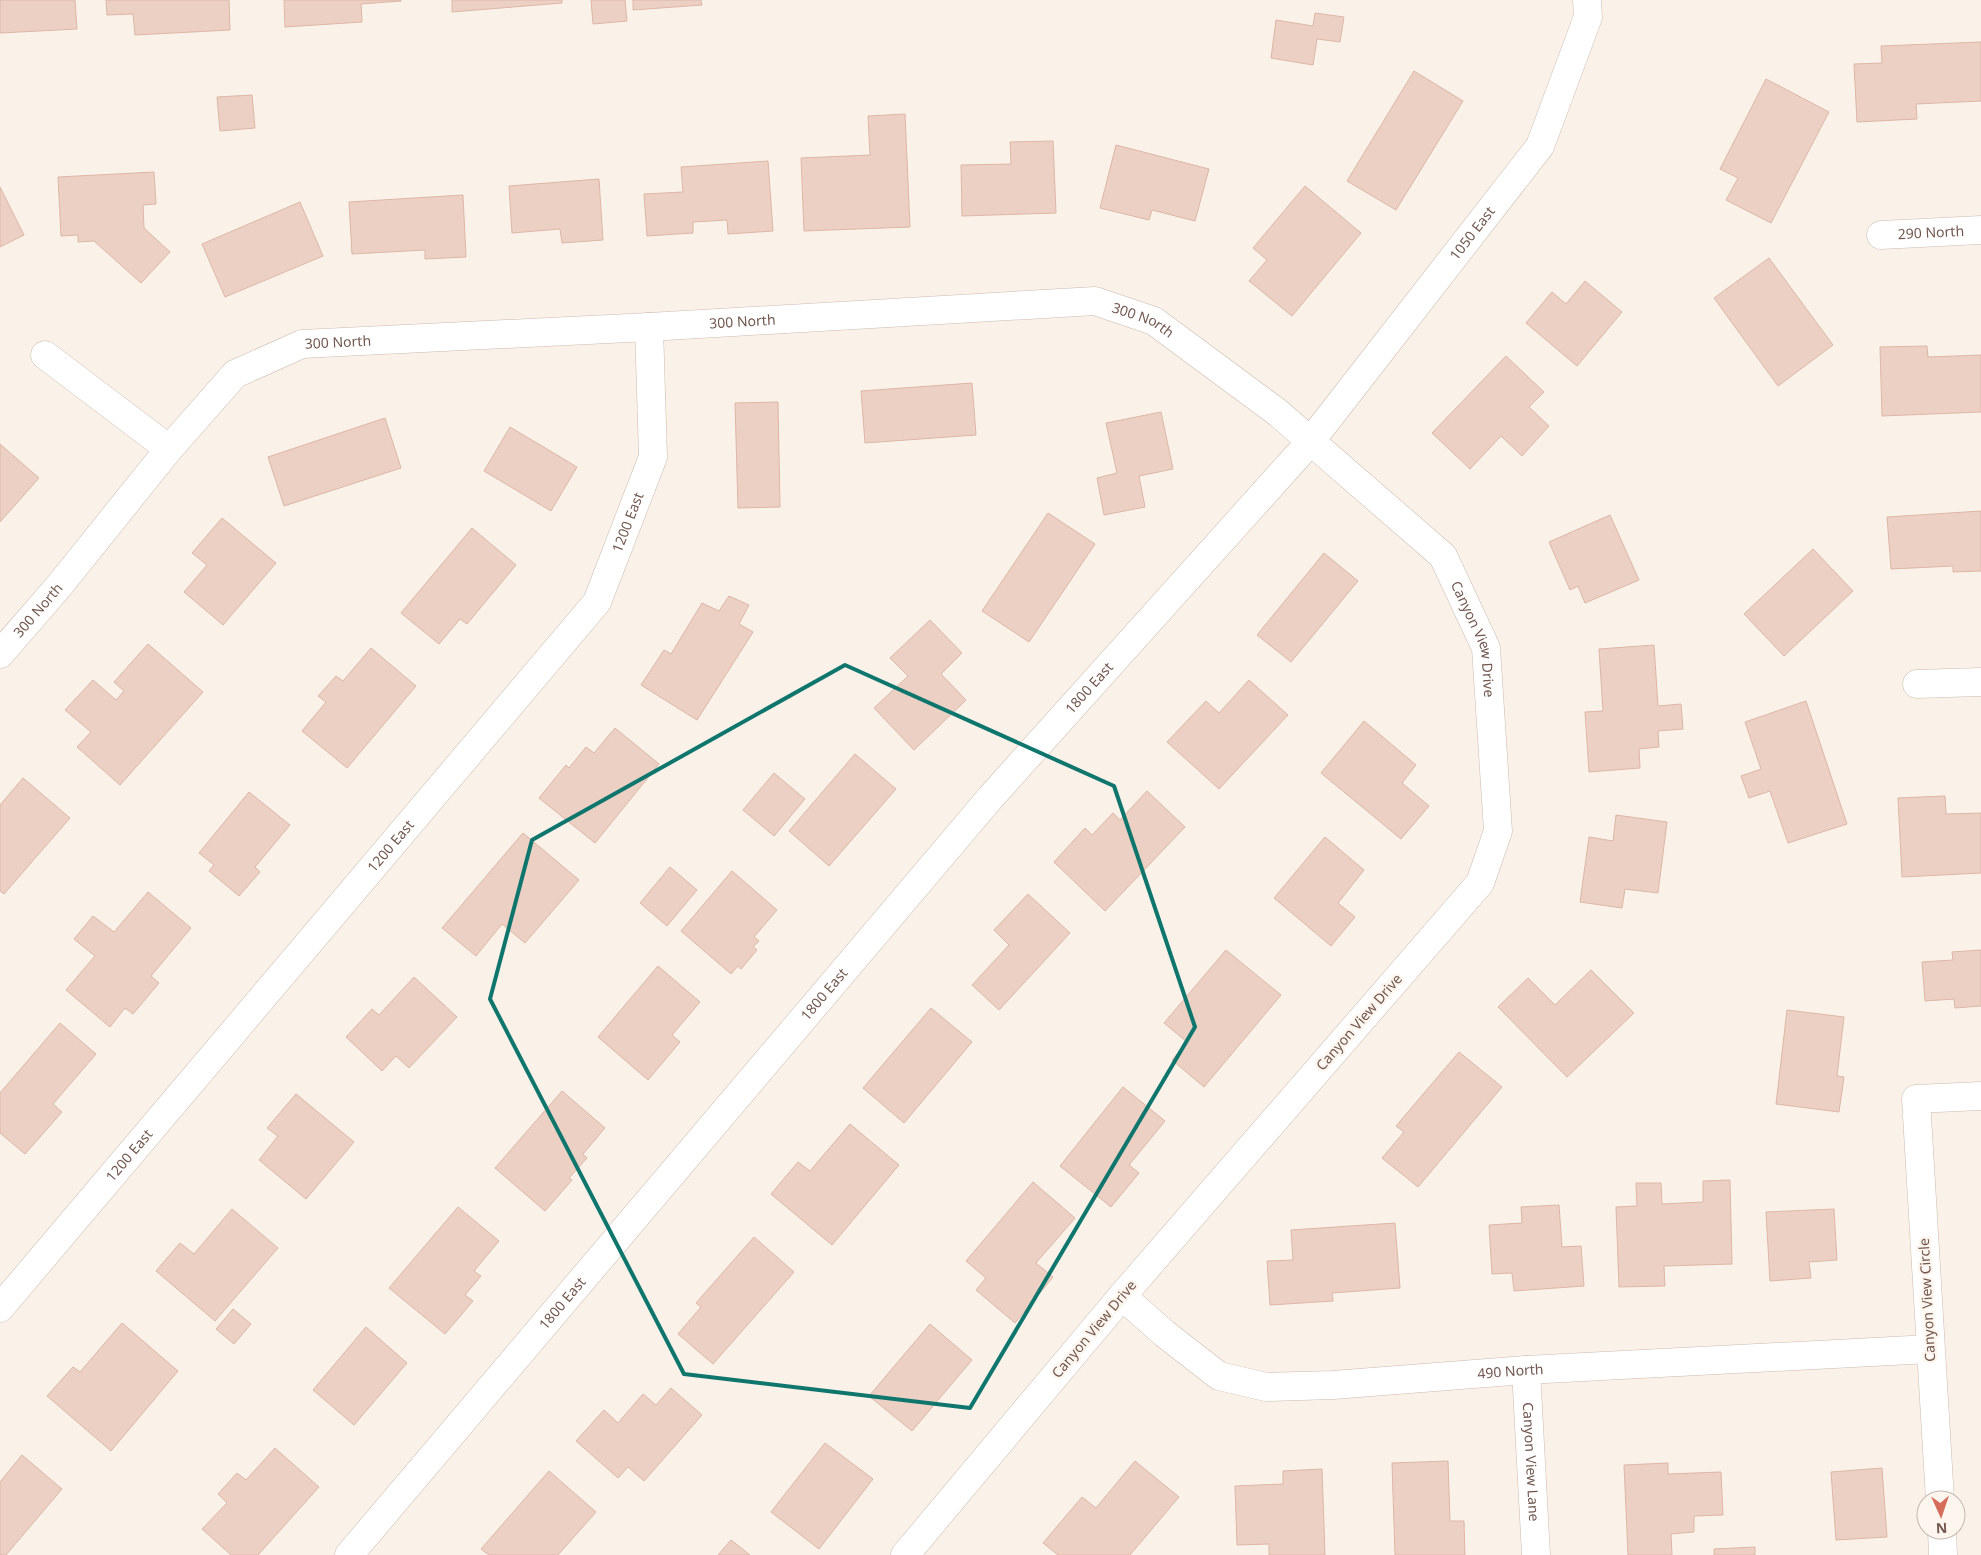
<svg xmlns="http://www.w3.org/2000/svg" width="1981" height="1555" font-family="'Noto Sans',sans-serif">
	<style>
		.building { fill: #edd0c4; stroke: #ddb6a6 }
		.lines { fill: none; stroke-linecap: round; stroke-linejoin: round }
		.minor-casing { stroke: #cbbab0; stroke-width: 29 }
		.minor { stroke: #fff; stroke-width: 28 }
		.marked { fill: none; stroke: #0f766e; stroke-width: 4; stroke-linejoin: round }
		.labels { text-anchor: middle; stroke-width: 5; stroke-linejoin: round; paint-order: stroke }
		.street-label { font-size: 14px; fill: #72584f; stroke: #fdf6ef }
	</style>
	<rect width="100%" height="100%" fill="#faf2e9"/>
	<g class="building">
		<polygon points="0,0 75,0 77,29 0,33"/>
		<polygon points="106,0 229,0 230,30 135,35 133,14 107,15"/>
		<polygon points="284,0 401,0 401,1 361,4 362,22 285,27"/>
		<polygon points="452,0 562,0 562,3 452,12"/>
		<polygon points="591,0 625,0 627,21 593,24"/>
		<polygon points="633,0 701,0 702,5 633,10"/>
		<polygon points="1315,13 1344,17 1340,42 1317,39 1313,65 1271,58 1276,20 1313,26"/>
		<polygon points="1981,42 1981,101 1916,104 1917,119 1857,122 1854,64 1882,63 1881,46"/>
		<polygon points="1414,71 1463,101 1396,210 1347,181"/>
		<polygon points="1766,79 1829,112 1771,223 1726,200 1738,178 1720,169"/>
		<polygon points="252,95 255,128 220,131 217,97"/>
		<polygon points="905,114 910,227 804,231 801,158 870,155 868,116"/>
		<polygon points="1053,141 1056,213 962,216 961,165 1011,164 1010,142"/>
		<polygon points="1116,145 1209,169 1195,221 1152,210 1149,220 1100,208"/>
		<polygon points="768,161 773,231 728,234 727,220 693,222 693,233 647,236 644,194 683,192 681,167"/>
		<polygon points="154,172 156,204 143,205 144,228 170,252 141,283 94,241 78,242 78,235 61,236 58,177"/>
		<polygon points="599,179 603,240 562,243 560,229 512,233 509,186"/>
		<polygon points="1305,186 1361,233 1292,316 1249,281 1267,260 1253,248"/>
		<polygon points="0,187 24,235 0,247"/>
		<polygon points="463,195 466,257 425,259 425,250 352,254 349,202"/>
		<polygon points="300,202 323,256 225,297 202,244"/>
		<polygon points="1769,258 1833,345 1778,386 1714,298"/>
		<polygon points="1585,281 1622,312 1577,366 1526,323 1552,292 1566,304"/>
		<polygon points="1927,346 1928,357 1981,355 1981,412 1882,416 1880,347"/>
		<polygon points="1506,356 1544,392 1529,407 1549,426 1522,456 1501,436 1470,469 1432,433"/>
		<polygon points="972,383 976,435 865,443 861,391"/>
		<polygon points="778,402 780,507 738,508 735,403"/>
		<polygon points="1161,412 1173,469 1139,476 1145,507 1104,515 1097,478 1117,473 1106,423"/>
		<polygon points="385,418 401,468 284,506 268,457"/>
		<polygon points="510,427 577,467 551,511 484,471"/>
		<polygon points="0,444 39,478 0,522"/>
		<polygon points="1981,511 1981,571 1953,572 1953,566 1891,569 1887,517"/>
		<polygon points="1048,513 1095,544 1029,642 982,611"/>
		<polygon points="1610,515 1639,580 1585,603 1578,586 1570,590 1549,542"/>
		<polygon points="222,518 276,563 223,625 184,592 207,565 192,553"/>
		<polygon points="472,528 516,565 467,624 460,619 439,644 401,613"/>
		<polygon points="1813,549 1853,591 1784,656 1744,614"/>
		<polygon points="1324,553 1358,581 1291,662 1257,635"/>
		<polygon points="729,596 749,605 739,624 753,632 697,720 641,685 664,650 671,654 702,603 719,611"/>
		<polygon points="930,620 962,653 941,674 966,700 914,750 874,708 908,676 890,658"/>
		<polygon points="148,644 203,692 120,785 77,747 91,732 65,710 93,680 116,700 124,691 114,682"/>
		<polygon points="1654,645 1658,706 1681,704 1683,729 1658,731 1659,747 1639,749 1640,768 1589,772 1585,712 1603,711 1599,649"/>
		<polygon points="371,648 416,686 347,768 302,731 326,702 318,696 336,676 343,681"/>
		<polygon points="1249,680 1288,715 1219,789 1167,742 1206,701 1219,713"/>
		<polygon points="1806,701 1847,824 1788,843 1770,791 1749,798 1741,776 1761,769 1745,722"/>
		<polygon points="1364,721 1416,765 1402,783 1429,806 1401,839 1321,773"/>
		<polygon points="615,728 659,764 595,843 539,798 566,765 569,768 586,747 594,753"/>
		<polygon points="855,754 896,789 829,866 789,831"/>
		<polygon points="774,773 805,799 774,836 743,810"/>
		<polygon points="23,778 70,818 4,894 0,891 0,805"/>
		<polygon points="1147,791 1185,827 1105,911 1054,862 1085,828 1092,835 1113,813 1120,820"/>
		<polygon points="249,792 290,825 255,867 260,872 239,896 209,871 214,865 199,853"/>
		<polygon points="1945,796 1946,814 1981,813 1981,873 1902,877 1898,798"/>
		<polygon points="1616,815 1667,822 1658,893 1625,889 1622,908 1580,902 1589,837 1613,841"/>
		<polygon points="523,833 579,880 525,943 502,924 476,956 442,928"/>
		<polygon points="1325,837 1364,870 1338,903 1355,917 1331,946 1274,898"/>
		<polygon points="670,867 697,890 667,926 640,903"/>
		<polygon points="732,871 777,910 754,937 759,941 753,947 757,950 741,969 738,966 731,974 681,931"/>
		<polygon points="148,892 191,928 151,976 159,983 133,1014 125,1008 110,1027 66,990 95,956 74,939 93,916 114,932"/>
		<polygon points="1028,894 1070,933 999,1010 972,985 1009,945 994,930"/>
		<polygon points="1226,950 1281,995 1204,1087 1172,1060 1187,1042 1164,1023"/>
		<polygon points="1981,950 1981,1006 1955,1008 1954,999 1925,1001 1922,962 1953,960 1952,952"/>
		<polygon points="658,966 700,1002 672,1035 680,1042 648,1080 598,1037"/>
		<polygon points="1591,970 1634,1013 1567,1077 1498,1007 1528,978 1555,1005"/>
		<polygon points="414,977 457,1017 409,1068 396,1056 382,1071 346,1037 372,1009 379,1015"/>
		<polygon points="931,1008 972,1042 904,1123 863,1088"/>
		<polygon points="1787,1010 1844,1017 1837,1076 1844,1077 1839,1112 1776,1104"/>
		<polygon points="60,1023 96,1054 53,1104 62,1112 25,1154 0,1133 0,1093"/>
		<polygon points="1459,1052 1502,1087 1418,1187 1382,1158 1404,1132 1396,1126"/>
		<polygon points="1123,1087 1165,1121 1129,1165 1139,1173 1111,1207 1060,1166"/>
		<polygon points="562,1091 605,1128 583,1154 587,1158 569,1178 572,1180 545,1211 495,1168"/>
		<polygon points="296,1094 354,1142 306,1199 259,1160 278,1136 267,1128"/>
		<polygon points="850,1124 899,1165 832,1245 771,1194 798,1162 810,1171"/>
		<polygon points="1730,1180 1732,1264 1664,1266 1665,1286 1619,1287 1616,1207 1637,1206 1636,1183 1661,1183 1662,1204 1703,1202 1703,1181"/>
		<polygon points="1033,1182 1075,1218 1036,1263 1053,1277 1015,1323 976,1290 986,1278 966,1261"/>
		<polygon points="1559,1205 1562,1247 1581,1246 1584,1286 1514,1291 1512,1273 1492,1274 1489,1225 1522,1223 1521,1207"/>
		<polygon points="458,1207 499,1241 474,1271 481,1276 465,1295 473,1301 445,1334 389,1288"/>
		<polygon points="232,1209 278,1248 215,1321 156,1271 180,1243 194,1254"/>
		<polygon points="1834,1209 1837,1260 1809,1262 1811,1278 1770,1281 1766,1212"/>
		<polygon points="1395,1223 1400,1288 1332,1293 1333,1301 1270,1305 1267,1261 1293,1260 1291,1230"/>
		<polygon points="754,1237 794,1272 713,1364 678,1334 701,1307 696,1303"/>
		<polygon points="233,1309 251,1324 234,1344 216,1329"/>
		<polygon points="122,1323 178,1371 111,1451 47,1396 73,1367 80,1372"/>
		<polygon points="930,1324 972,1360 912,1431 869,1396"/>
		<polygon points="366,1327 407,1363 354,1425 313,1390"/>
		<polygon points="671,1388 702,1415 644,1481 628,1467 618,1478 576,1441 604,1410 618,1423 643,1394 656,1405"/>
		<polygon points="825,1443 873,1479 819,1549 771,1512"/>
		<polygon points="275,1448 319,1487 258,1555 231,1555 202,1529 227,1503 218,1494 237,1473 246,1480"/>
		<polygon points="22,1455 62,1489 6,1555 0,1555 0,1482"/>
		<polygon points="1135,1461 1179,1497 1130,1555 1058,1555 1043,1543 1082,1497 1096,1508"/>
		<polygon points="1448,1461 1450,1521 1464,1521 1465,1555 1395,1555 1392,1463"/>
		<polygon points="1668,1463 1668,1474 1721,1472 1723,1515 1694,1516 1694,1532 1671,1534 1672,1555 1628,1555 1624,1465"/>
		<polygon points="1882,1468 1887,1537 1836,1540 1831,1472"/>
		<polygon points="1322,1469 1325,1555 1269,1555 1269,1544 1237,1545 1235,1486 1283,1484 1283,1471"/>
		<polygon points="549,1471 596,1512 558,1555 489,1555 481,1549"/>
		<polygon points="731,1540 750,1555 718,1555"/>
		<polygon points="1755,1547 1755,1555 1714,1555 1714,1549"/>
	</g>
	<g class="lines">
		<defs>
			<g id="minor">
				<path id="s1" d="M1881 235 1981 230"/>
				<polyline points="45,355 169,449"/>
				<path id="s2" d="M0 654 59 586 169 449 235 374 302 344 649 327 1095 301 1154 321 1277 412 1443 556 1486 648 1498 831 1480 883 1122 1296 905 1555"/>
				<polyline points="1917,684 1981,682"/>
				<path id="s3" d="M1122 1296 1165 1334 1219 1376 1266 1387 1333 1385 1526 1370 1930 1349"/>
				<path id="s4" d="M0 1308 597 602 653 457 649 327"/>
				<path id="s5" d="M1526 1370 1536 1555"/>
				<polyline points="1940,1500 1916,1099 1981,1096"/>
				<polyline points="1942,1530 1943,1555"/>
				<path id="s6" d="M349 1555 991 797 1310 442 1540 146 1588 17 1587 0"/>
			</g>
		</defs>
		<use href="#minor" class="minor-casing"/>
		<use href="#minor" class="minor"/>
	</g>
	<path class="marked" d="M845 665 1114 786 1195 1027 970 1408 684 1374 490 999 532 840Z"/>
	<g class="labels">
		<g class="street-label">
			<text dy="5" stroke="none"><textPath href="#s1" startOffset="50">290 North</textPath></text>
			<text dy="5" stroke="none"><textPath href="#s6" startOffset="1735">1050 East</textPath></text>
			<text dy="5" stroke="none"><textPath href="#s2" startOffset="880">300 North</textPath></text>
			<text dy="5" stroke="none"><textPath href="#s2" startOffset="1285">300 North</textPath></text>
			<text dy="5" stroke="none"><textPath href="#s2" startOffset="475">300 North</textPath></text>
			<text dy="5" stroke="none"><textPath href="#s4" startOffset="1010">1200 East</textPath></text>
			<text dy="5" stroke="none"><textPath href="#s2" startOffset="58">300 North</textPath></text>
			<text dy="5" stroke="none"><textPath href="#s2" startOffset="1758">Canyon View Drive</textPath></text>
			<text dy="5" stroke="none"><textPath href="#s6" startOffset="1140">1800 East</textPath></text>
			<text dy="5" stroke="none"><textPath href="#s4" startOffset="605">1200 East</textPath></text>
			<text dy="5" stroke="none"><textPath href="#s6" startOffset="735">1800 East</textPath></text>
			<text transform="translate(1359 1022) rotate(-49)" y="5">Canyon View Drive</text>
			<text dy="5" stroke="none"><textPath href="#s4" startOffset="200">1200 East</textPath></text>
			<text transform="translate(1927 1300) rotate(-93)" y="5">Canyon View Circle</text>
			<text dy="5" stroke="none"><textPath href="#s6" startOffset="330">1800 East</textPath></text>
			<text transform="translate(1094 1329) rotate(-50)" y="5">Canyon View Drive</text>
			<text dy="5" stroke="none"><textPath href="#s3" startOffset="419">490 North</textPath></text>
			<text dy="5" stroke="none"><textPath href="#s5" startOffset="92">Canyon View Lane</textPath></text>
		</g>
	</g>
	<g transform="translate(1941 1515) rotate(177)"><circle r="24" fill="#fdf6ef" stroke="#c5b7af"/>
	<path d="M0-4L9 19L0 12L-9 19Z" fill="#d66c5c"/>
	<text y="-8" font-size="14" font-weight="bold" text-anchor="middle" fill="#72584f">N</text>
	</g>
</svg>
